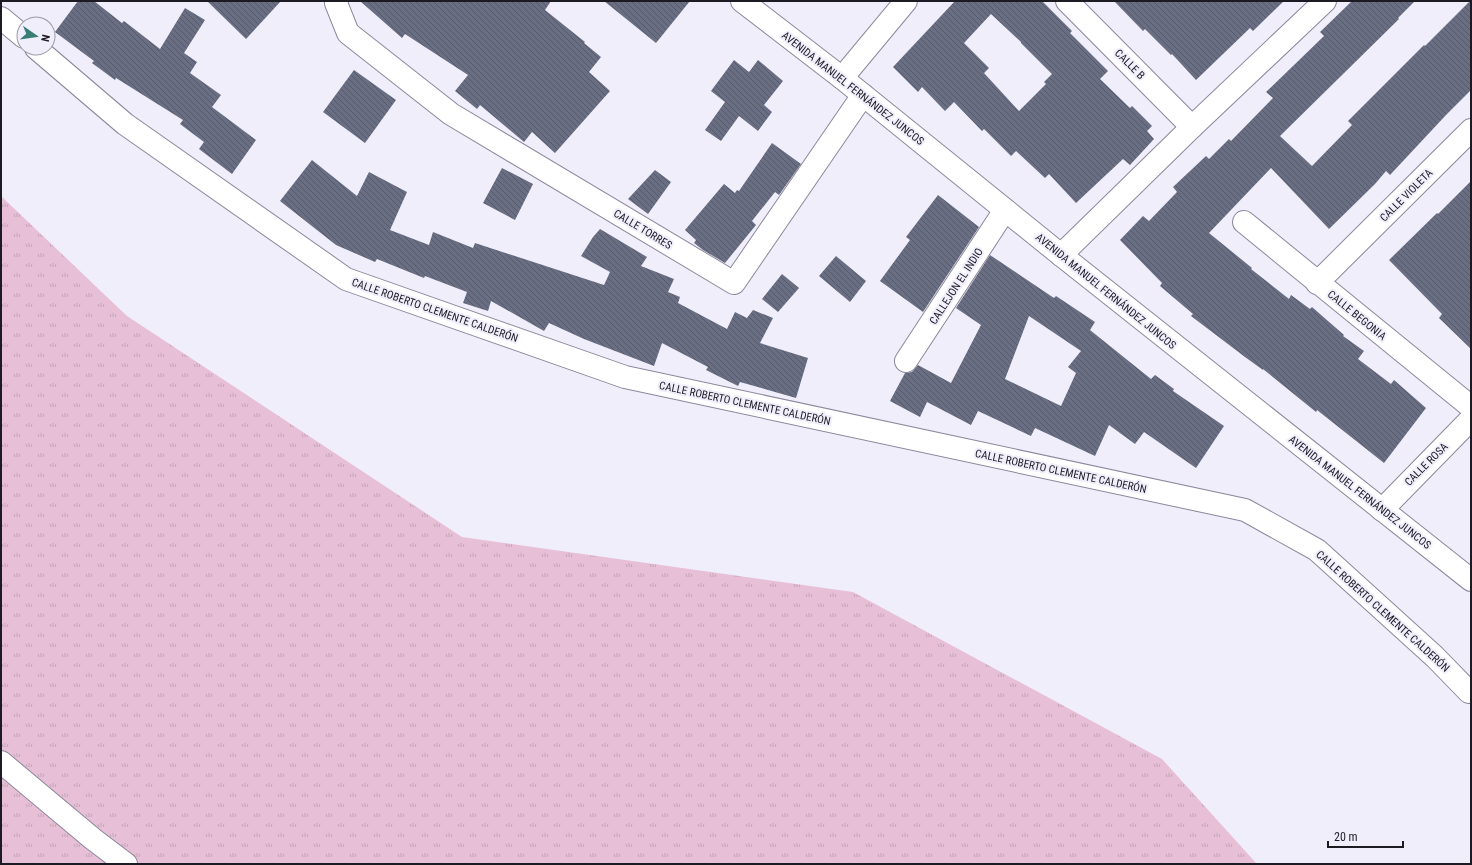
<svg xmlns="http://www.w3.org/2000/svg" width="1472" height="865" font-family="'Roboto Condensed',sans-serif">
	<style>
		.grass { fill: url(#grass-tufts) }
		.building { fill: url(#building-back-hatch); fill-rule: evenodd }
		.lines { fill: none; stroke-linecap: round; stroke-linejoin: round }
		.minor-casing { stroke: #8c879c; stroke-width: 24 }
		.minor { stroke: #fff; stroke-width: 22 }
		.labels { text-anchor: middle; stroke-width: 4; stroke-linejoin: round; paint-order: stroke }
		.street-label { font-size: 11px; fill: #1c1a22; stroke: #f1eefc }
	</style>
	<defs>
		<pattern id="grass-tufts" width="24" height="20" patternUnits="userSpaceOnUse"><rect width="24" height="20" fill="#e7c0d7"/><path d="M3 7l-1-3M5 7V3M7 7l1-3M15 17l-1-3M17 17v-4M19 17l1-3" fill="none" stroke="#c6a4b8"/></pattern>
		<pattern id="building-back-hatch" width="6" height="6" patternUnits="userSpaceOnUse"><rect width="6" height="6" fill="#696e82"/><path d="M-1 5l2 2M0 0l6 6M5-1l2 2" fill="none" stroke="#565a6a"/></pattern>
	</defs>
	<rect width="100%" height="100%" fill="#f1eefc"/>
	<polygon class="grass" points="1,196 127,316 462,537 853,592 1162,759 1257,864 1,864"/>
	<g class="building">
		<polygon points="78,1 94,1 122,23 124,21 160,49 185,8 205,20 184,53 197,62 190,73 221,95 212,107 256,140 232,174 199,149 204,142 180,124 183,120 116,78 115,80 92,63 94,61 55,32"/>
		<polygon points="207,1 281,1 246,39"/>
		<polygon points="360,1 551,1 545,10 585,42 584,43 601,57 589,72 610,91 555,153 532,132 524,142 480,105 477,109 455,91 468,75 405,34 402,38"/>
		<polygon points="604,1 690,1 656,43"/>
		<path d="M955 1H1042L1072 31 1070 33 1108 71 1100 79 1130 108 1132 106 1152 126 1147 131 1154 139 1130 165 1123 159 1076 203 1049 174 1045 178 1016 151 1011 156 984 129 982 131 954 102 945 111 922 87 918 92 893 67ZM991 14 1021 42V43L1052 74 1044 82 1046 84 1019 111 984 73 989 68 964 43Z"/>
		<polygon points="1114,1 1284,1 1253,31 1250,28 1196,80 1172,54 1171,55 1145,29 1143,31"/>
		<polygon points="1352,1 1415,1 1398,18 1399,19 1280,136 1312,166 1352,125 1348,121 1424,45 1425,46 1470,1 1471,90 1446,115 1390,175 1386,171 1375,184 1329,229 1271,168 1209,233 1252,268 1251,269 1289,299 1291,295 1310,309 1312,307 1344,335 1343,336 1364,351 1358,359 1391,384 1394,380 1426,408 1384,463 1317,410 1316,412 1263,369 1263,370 1245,357 1191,316 1193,314 1160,286 1162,283 1120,240 1143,216 1149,221 1177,192 1173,187 1206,156 1209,159 1229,139 1231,141 1273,98 1266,92 1324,36 1320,32"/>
		<polygon points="734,60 749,72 758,60 783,81 764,105 772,112 758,131 739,116 721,141 705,130 725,102 711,91"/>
		<polygon points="354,70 396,100 365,143 323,112"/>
		<polygon points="772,143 801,164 779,195 775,192 752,221 756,225 725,263 703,250 694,243 696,240 685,230 724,184 735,193 737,190 739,191"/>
		<polygon points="312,160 357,196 369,172 407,192 390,230 429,245 433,232 473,248 475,243 604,285 610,272 581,256 593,237 600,229 647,257 641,266 674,279 668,292 680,297 678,303 727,329 735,312 747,318 753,310 773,318 760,343 808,358 796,398 740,382 738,386 706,370 708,367 662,343 654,366 584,339 549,323 544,331 491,301 488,311 463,303 467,292 425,276 424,278 377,259 375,262 336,245 280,201"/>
		<polygon points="502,168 533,184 515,220 483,203"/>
		<polygon points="655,170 671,182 648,214 628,199"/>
		<polygon points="1471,181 1471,349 1439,318 1442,314 1389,260 1437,213 1438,214"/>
		<polygon points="938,195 979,227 923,312 880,281 910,240 906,237"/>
		<path d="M990 255 1054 298 1056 296 1095 322 1090 330 1151 379 1155 375 1174 389 1173 391 1224 426 1196 468 1144 432 1135 444 1109 425 1095 456 1035 428 1031 436 978 411 971 425 927 402 920 417 890 401 905 373 912 372 918 365 951 383 981 325 956 308ZM1029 316 1081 351 1068 367 1076 373 1061 406 1005 379Z"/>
		<polygon points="836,256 866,281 850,302 819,276"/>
		<polygon points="782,274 799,288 778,312 762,299"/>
	</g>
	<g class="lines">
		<defs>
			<g id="minor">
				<polyline points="337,1 336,3 348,33 451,114 734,283 863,95"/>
				<polyline points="742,1 842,78 1061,255 1471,580"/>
				<polyline points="1067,1 1192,127"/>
				<polyline points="1,18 24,37"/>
				<polyline points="36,48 125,124 346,279 625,377 1245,510 1317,550 1435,657 1469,692 1471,691"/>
				<polyline points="842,78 906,1"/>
				<polyline points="1244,222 1471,407"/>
				<polyline points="1061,255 1192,127 1325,1"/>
				<polyline points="1317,283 1471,130"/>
				<polyline points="906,361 1005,210"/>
				<polyline points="1382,510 1471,419"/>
				<polyline points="1,762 93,839 126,864"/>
			</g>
		</defs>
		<use href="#minor" class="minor-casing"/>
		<use href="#minor" class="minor"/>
	</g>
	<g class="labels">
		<g class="street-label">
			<text transform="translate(1130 64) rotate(45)" y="4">CALLE B</text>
			<text transform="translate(853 88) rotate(38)" y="4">AVENIDA MANUEL FERNÁNDEZ JUNCOS</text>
			<text transform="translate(1406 195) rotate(-45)" y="4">CALLE VIOLETA</text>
			<text transform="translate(643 229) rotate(31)" y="4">CALLE TORRES</text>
			<text transform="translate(956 286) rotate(-57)" y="4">CALLEJON EL INDIO</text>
			<text transform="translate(1106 291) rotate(39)" y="4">AVENIDA MANUEL FERNÁNDEZ JUNCOS</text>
			<text transform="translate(435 310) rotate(19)" y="4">CALLE ROBERTO CLEMENTE CALDERÓN</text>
			<text transform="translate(1357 315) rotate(39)" y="4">CALLE BEGONIA</text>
			<text transform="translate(745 403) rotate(12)" y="4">CALLE ROBERTO CLEMENTE CALDERÓN</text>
			<text transform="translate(1426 464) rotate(-45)" y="4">CALLE ROSA</text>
			<text transform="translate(1061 471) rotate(12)" y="4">CALLE ROBERTO CLEMENTE CALDERÓN</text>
			<text transform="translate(1360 492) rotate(38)" y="4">AVENIDA MANUEL FERNÁNDEZ JUNCOS</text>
			<text transform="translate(1383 611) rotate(42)" y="4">CALLE ROBERTO CLEMENTE CALDERÓN</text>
		</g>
	</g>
	<rect width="1472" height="865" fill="none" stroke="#1c1a22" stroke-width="4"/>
	<g transform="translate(36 36) rotate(103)"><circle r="19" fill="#f1eefc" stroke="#9c99a5"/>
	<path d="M0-3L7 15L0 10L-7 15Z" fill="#387e74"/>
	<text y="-6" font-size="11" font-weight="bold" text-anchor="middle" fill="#1c1a22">N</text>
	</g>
	<path d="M1328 841v6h75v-6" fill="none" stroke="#1c1a22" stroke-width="2"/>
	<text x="1334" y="841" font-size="12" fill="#1c1a22" stroke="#f1eefc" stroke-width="3" paint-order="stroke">20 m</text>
</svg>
